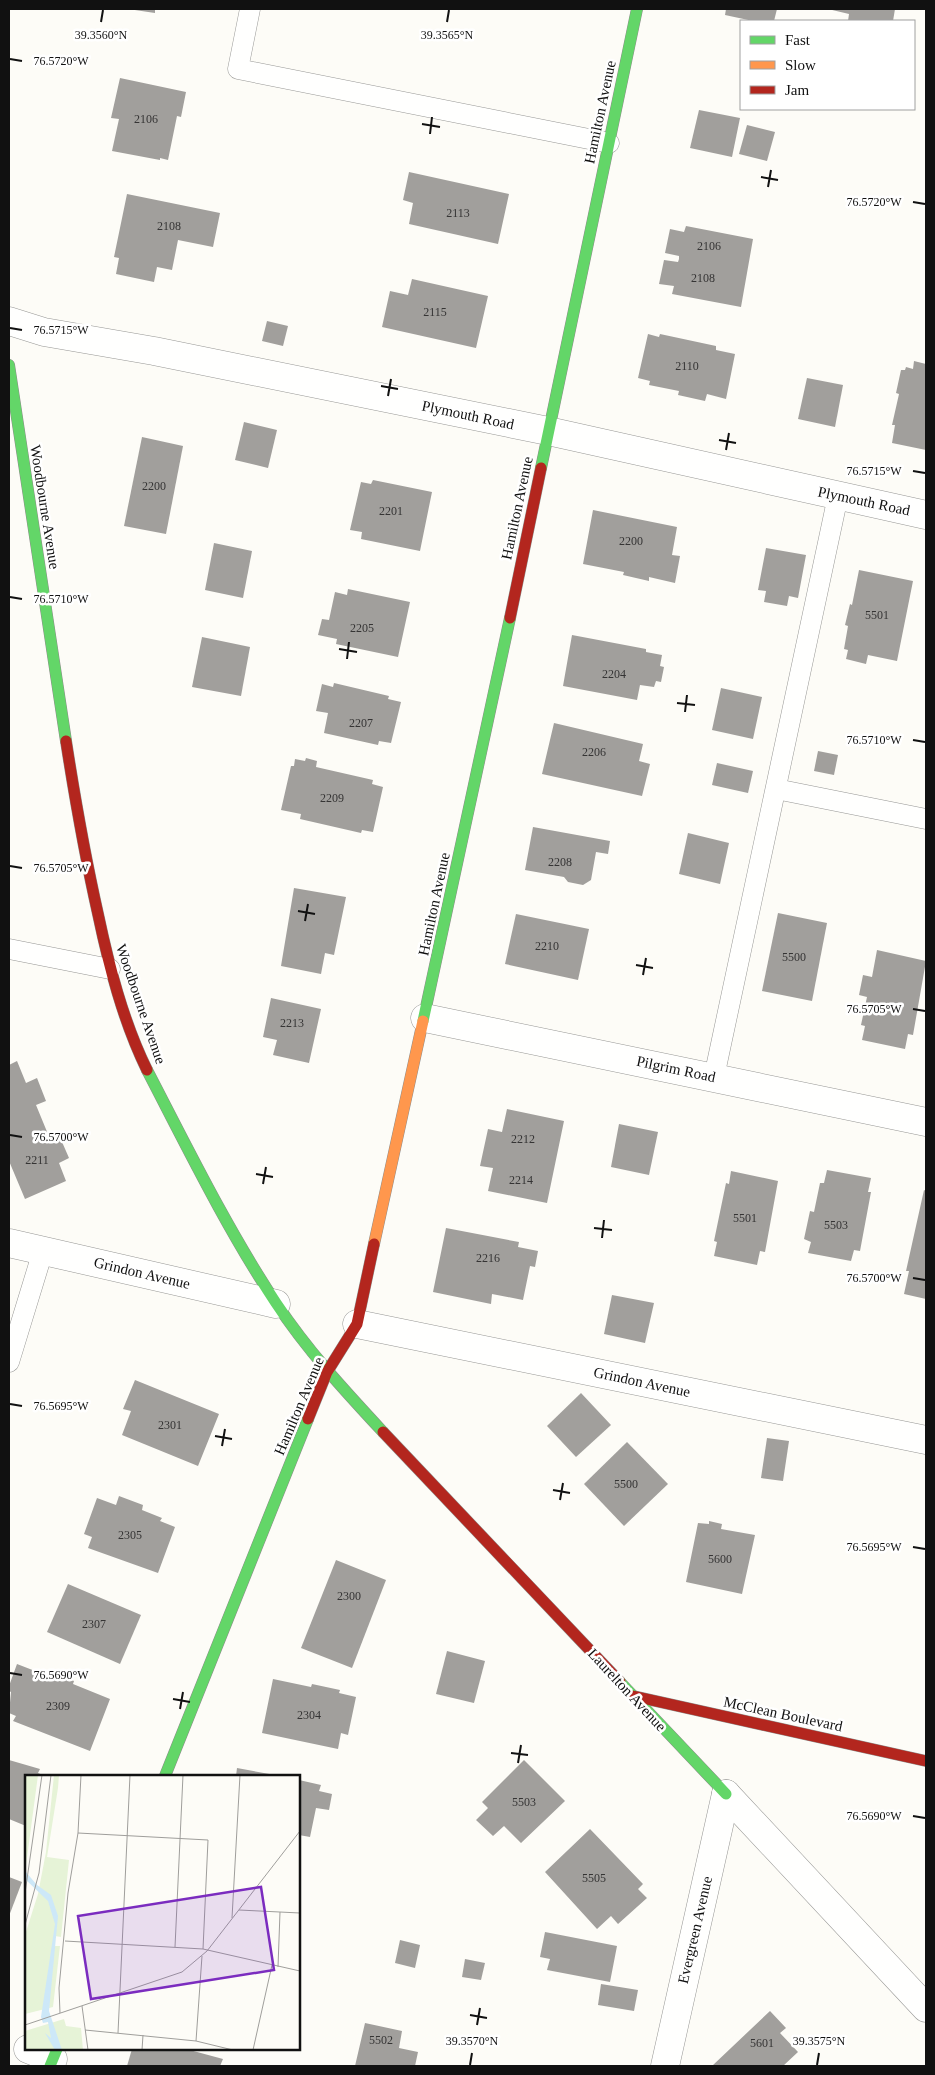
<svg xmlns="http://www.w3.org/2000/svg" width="935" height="2075" font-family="'Times New Roman',serif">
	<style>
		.building { fill: #a19f9c }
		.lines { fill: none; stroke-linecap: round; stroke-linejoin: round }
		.lane-casing { stroke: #979795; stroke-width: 21 }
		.street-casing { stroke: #979795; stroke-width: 29 }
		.fast-casing { stroke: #8e8d8b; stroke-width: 12 }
		.slow-casing { stroke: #8e8d8b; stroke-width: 12 }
		.jam-casing { stroke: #8e8d8b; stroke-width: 12 }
		.lane { stroke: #fffffe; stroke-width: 20 }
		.street { stroke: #fffffe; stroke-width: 28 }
		.fast { stroke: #63d668; stroke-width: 11 }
		.slow { stroke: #ff974d; stroke-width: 11 }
		.jam { stroke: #b3261e; stroke-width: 11 }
		.ticks { fill: none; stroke: #111; stroke-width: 2 }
		.labels { text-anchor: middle; stroke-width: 5; stroke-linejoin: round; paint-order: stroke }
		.number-label { font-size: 12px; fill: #353434 }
		.street-label { font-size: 15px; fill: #111; stroke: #fff }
		.inset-road { fill: none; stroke: #9f9e9b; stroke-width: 1 }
		.view { fill: #7b2cbf; fill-opacity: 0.15; stroke: #7b2cbf; stroke-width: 2.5 }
		.inset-edge { fill: none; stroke: #111; stroke-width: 2.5 }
		.ticks-label { font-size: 12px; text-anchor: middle; fill: #111; stroke: #fff; stroke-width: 5; stroke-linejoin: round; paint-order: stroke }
	</style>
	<rect width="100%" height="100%" fill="#fdfcf7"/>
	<g class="building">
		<polygon points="128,9 155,9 155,13"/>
		<polygon points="726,9 777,9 774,21 753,21 725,15"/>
		<polygon points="828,9 895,9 893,21 848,21 849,14"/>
		<polygon points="120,78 186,92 181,117 177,116 168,160 160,158 160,160 112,151 119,119 111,118"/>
		<polygon points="699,110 740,118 732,157 690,148"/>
		<polygon points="747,125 775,132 767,161 739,154"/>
		<polygon points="409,172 509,194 498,244 409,224 413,203 403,200"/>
		<polygon points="127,194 220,213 213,247 178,240 172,270 157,267 154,282 116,274 119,258 114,257"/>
		<polygon points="686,226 753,239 741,307 672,294 674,286 659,284 664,260 678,262 679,259 679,256 665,253 670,229 684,232"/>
		<polygon points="412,279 488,296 476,348 382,327 390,291 408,295"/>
		<polygon points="267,321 288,326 283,346 262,341"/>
		<polygon points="648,334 659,337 660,334 716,346 716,350 735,354 726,399 707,394 705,401 678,395 679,391 649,385 650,381 638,378"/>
		<polygon points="914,361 926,364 926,450 892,443 895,425 892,425 899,394 896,393 901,370 905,370 906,367 913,369"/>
		<polygon points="807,378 843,385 835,427 798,419"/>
		<polygon points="244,422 277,430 268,468 235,460"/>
		<polygon points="142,437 183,446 166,534 124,526"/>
		<polygon points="373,480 432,492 420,551 361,539 362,532 350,530 361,482 371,484"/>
		<polygon points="593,510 677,527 672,555 680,556 675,583 649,577 649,581 623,575 624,572 583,564"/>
		<polygon points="214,543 252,551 243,598 205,590"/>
		<polygon points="766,548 806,555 798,598 789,596 787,606 764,602 766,591 758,590"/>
		<polygon points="859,570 913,581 897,661 868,655 866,664 846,659 848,650 844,649 848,626 845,625 850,604 852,605"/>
		<polygon points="348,589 410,602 398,657 336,644 337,639 318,635 322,619 329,620 335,592 347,595"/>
		<polygon points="572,635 646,649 646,652 662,655 660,666 664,667 661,682 656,681 654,687 640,685 637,700 563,686"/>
		<polygon points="202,637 250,647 241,696 192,687"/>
		<polygon points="334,683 389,696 388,699 401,702 391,743 379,741 378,745 324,733 328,713 316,711 322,684 333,687"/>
		<polygon points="721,688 762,697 753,739 712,730"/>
		<polygon points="554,723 643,744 639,761 650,764 642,796 542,774"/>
		<polygon points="818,751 838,755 834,775 814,771"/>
		<polygon points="306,758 317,761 316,767 373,780 372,784 383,787 373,832 362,830 361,833 300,819 301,814 281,810 291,766 294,766 295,759 305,761"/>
		<polygon points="717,763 753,771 748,793 712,785"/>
		<polygon points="533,827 610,841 608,854 596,852 591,880 583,885 568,882 564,877 525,870"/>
		<polygon points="688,833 729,843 720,884 679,874"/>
		<polygon points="294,888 346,897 334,955 325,953 321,974 281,966"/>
		<polygon points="778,913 827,923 812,1001 762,991"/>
		<polygon points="516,914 589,929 578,980 505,964"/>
		<polygon points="877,950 926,961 913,1035 908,1034 905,1049 862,1040 865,1026 861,1025 867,997 859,995 863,975 872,977"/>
		<polygon points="271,998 321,1009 309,1063 273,1055 277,1040 263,1037"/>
		<polygon points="17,1061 26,1083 37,1078 46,1101 36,1105 50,1139 59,1135 69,1158 59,1163 66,1181 25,1199 9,1161 9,1065"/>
		<polygon points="507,1109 564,1121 547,1203 488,1191 493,1168 480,1166 488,1129 502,1132"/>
		<polygon points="619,1124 658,1132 649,1175 611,1167"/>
		<polygon points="827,1170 871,1178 868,1192 871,1192 860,1251 854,1250 851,1261 808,1253 811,1242 804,1239 810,1211 814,1212 820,1183 824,1183"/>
		<polygon points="731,1171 778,1181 765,1252 760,1251 757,1265 714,1256 717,1242 714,1241 726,1183 729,1184"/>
		<polygon points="924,1190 926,1191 926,1299 904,1294 909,1271 906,1271"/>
		<polygon points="446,1228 519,1242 518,1247 538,1251 535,1267 530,1266 523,1300 492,1294 491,1304 433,1292"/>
		<polygon points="612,1295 654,1303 645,1343 604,1334"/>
		<polygon points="135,1380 219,1414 198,1466 122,1435 131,1411 123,1409"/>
		<polygon points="581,1393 611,1425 576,1457 547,1426"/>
		<polygon points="767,1438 789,1441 783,1481 761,1478"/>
		<polygon points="627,1442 668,1484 624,1526 584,1484"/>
		<polygon points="119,1496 143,1505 142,1510 162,1518 160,1521 175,1527 158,1573 88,1548 92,1537 84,1534 97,1498 116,1505"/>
		<polygon points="709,1521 722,1524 721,1529 755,1535 742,1594 686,1582 698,1523 709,1524"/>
		<polygon points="336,1560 386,1580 352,1668 301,1648"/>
		<polygon points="68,1584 141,1615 120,1664 47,1632"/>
		<polygon points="447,1651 485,1661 474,1703 436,1694"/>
		<polygon points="17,1664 48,1676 50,1672 74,1681 73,1684 110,1699 90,1751 13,1721 16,1716 9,1713 11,1692 9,1691 9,1686"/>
		<polygon points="273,1679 311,1687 312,1684 340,1690 339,1693 356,1697 348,1735 341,1733 338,1749 262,1733"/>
		<polygon points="9,1760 40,1769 38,1773 45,1776 26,1776 26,1826 9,1819"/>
		<polygon points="524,1760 565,1801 521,1843 504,1826 493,1836 476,1820 488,1808 482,1802"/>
		<polygon points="237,1768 275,1775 274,1776 236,1776"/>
		<polygon points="299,1780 321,1785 319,1791 332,1794 329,1810 316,1808 310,1837 299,1835"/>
		<polygon points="590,1829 643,1884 638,1889 647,1898 618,1924 611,1916 597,1929 545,1872"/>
		<polygon points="9,1877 22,1882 9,1916"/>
		<polygon points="545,1932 617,1946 610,1982 547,1970 550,1959 540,1957"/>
		<polygon points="400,1940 420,1945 415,1968 395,1963"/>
		<polygon points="465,1959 485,1963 481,1980 462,1977"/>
		<polygon points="601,1984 638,1990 634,2011 598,2005"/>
		<polygon points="770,2011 786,2028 780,2033 798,2052 783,2066 712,2066"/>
		<polygon points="365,2023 402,2031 399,2048 418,2052 415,2066 355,2066"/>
		<polygon points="132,2049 186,2049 223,2059 220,2066 127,2066"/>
	</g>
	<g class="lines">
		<defs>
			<g id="lane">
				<polyline points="250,9 238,69 609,143"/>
				<polyline points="776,789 926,819"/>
				<polyline points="9,949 110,969"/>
				<polyline points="714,1077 838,496"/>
				<polyline points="9,1362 43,1251"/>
			</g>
			<g id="street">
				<polyline points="9,321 44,332 154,351 548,431 926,515"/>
				<polyline points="425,1018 926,1122"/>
				<polyline points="9,1243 276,1304"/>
				<polyline points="357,1324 926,1440"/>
				<polyline points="726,1794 926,2008"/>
				<polyline points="28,2049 53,2059"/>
				<polyline points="665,2066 726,1794"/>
			</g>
			<g id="fast">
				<polyline points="9,365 66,741"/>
				<polyline points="541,468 637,9"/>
				<polyline points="423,1021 510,618"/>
				<path d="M147 1070C188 1149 227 1229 276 1303 307 1350 345 1391 383 1432"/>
				<polyline points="620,1682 726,1794"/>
				<polyline points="165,1776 308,1419"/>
				<polyline points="50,2066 57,2049"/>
			</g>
			<polyline id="slow" points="374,1244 423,1021"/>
			<g id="jam">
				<polyline points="510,618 541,468"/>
				<path d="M66 741C75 799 85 856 98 914 109 966 123 1021 147 1070"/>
				<polyline points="308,1419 327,1372 357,1324 374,1244"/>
				<polyline points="383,1432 620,1682"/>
				<polyline points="633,1696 926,1761"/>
			</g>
		</defs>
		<use href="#lane" class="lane-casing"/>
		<use href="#street" class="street-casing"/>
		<use href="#fast" class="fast-casing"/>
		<use href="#slow" class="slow-casing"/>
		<use href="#jam" class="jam-casing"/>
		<use href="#lane" class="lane"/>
		<use href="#street" class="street"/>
		<use href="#fast" class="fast"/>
		<use href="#slow" class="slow"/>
		<use href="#jam" class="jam"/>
	</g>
	<path class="ticks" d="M101 22 103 10M447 22 449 10M10 59 22 61M422 124 440 127M430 134 432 117M761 177 778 180M768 187 771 170M913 202 925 204M10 328 22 330M381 386 398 389M388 396 391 379M719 440 736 443M726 450 729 433M913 471 925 473M10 597 22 599M339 649 357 652M347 659 349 642M677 703 695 705M685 712 687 695M913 740 925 742M10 866 22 868M298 911 315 914M305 921 308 904M636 965 653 968M643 975 646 958M913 1009 925 1011M10 1135 22 1137M256 1174 273 1177M263 1184 266 1167M594 1228 612 1230M602 1238 604 1220M913 1278 925 1280M10 1404 22 1406M215 1436 232 1439M222 1446 225 1429M553 1490 570 1493M560 1500 563 1483M913 1547 925 1549M10 1673 22 1675M173 1699 190 1702M180 1709 183 1692M511 1753 528 1755M518 1763 521 1745M913 1816 925 1818M470 2015 487 2018M477 2025 480 2008M470 2065 472 2053M817 2065 819 2053"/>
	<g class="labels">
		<g class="number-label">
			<text x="146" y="123">2106</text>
			<text x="458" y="217">2113</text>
			<text x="169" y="230">2108</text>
			<text x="709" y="250">2106</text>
			<text x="703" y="282">2108</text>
			<text x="435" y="316">2115</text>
			<text x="687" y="370">2110</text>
			<text x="154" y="490">2200</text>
			<text x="391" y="515">2201</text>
			<text x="631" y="545">2200</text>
			<text x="877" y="619">5501</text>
			<text x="362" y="632">2205</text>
			<text x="614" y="678">2204</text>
			<text x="361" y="727">2207</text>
			<text x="594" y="756">2206</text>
			<text x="332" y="802">2209</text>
			<text x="560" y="866">2208</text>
			<text x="547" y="950">2210</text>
			<text x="794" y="961">5500</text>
			<text x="292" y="1027">2213</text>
			<text x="523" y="1143">2212</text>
			<text x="37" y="1164">2211</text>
			<text x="521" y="1184">2214</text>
			<text x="745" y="1222">5501</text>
			<text x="836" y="1229">5503</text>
			<text x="488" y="1262">2216</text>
			<text x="170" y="1429">2301</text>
			<text x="626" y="1488">5500</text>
			<text x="130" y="1539">2305</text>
			<text x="720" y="1563">5600</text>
			<text x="349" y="1600">2300</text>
			<text x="94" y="1628">2307</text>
			<text x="58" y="1710">2309</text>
			<text x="309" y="1719">2304</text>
			<text x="524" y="1806">5503</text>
			<text x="594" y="1882">5505</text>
			<text x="381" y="2044">5502</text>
			<text x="762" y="2047">5601</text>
		</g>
		<g class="street-label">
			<text transform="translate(600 112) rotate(-78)" y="5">Hamilton Avenue</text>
			<text transform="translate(468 415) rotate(12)" y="5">Plymouth Road</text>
			<text transform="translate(864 501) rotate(12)" y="5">Plymouth Road</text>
			<text transform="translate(45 507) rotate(81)" y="5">Woodbourne Avenue</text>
			<text transform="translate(517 508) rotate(-78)" y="5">Hamilton Avenue</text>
			<text transform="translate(434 904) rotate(-78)" y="5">Hamilton Avenue</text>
			<text transform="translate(141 1004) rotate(71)" y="5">Woodbourne Avenue</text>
			<text transform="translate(676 1069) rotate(12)" y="5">Pilgrim Road</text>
			<text transform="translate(142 1273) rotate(13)" y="5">Grindon Avenue</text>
			<text transform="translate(642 1382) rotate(12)" y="5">Grindon Avenue</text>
			<text transform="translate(299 1406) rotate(-67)" y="5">Hamilton Avenue</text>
			<text transform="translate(627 1690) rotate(47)" y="5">Laurelton Avenue</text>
			<text transform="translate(783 1714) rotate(12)" y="5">McClean Boulevard</text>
			<text transform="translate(695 1930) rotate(-77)" y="5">Evergreen Avenue</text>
		</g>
	</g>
	<g transform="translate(25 1775)">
		<rect width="275" height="275" fill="#fdfcf7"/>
		<path d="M0 0H13L0 98ZM29 0H34L33 13 22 82 44 85 36 162 30 161 28 171H35L28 232 0 239V160L13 119 21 77ZM39 244 41 251 56 253 58 275H0V256Z" fill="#e6f3d7"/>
		<path d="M0 96 12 110 26 120 33 141 24 236 37 275H30L20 258 26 263 23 247 18 248 16 242 30 149 23 126 0 104Z" fill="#cde8f8"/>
		<path class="inset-road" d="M53 58 183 65 178 174M0 118 17 0M214 135 275 138M207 143 215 0M0 150 14 98 26 0M40 166 178 174 275 196M150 172 158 0M253 192 255 137M57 231 63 275M35 238 34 213 43 118 53 58 56 0M0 250 157 197 182 176 275 56M60 255 171 266 208 275M93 258 105 0M171 266 177 181M117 275 118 260M228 275 247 190"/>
		<path class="view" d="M236 112 249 195 66 224 53 141Z"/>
		<rect width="275" height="275" class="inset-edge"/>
	</g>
	<g class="ticks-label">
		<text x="101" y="39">39.3560°N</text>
		<text x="447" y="39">39.3565°N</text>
		<text x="61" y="65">76.5720°W</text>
		<text x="874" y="206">76.5720°W</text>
		<text x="61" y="334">76.5715°W</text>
		<text x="874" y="475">76.5715°W</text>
		<text x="61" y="603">76.5710°W</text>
		<text x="874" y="744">76.5710°W</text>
		<text x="61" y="872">76.5705°W</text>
		<text x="874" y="1013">76.5705°W</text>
		<text x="61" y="1141">76.5700°W</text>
		<text x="874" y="1282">76.5700°W</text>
		<text x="61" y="1410">76.5695°W</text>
		<text x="874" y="1551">76.5695°W</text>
		<text x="61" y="1679">76.5690°W</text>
		<text x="874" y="1820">76.5690°W</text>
		<text x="472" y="2045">39.3570°N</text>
		<text x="819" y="2045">39.3575°N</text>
	</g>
	<rect width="935" height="2075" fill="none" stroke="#111111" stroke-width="20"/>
	<rect x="740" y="20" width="175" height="90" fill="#ffffff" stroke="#a0a0a0"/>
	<rect x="750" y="36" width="25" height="8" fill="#63d668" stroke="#a0a0a0"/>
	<text x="785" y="45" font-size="15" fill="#111111">Fast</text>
	<rect x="750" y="61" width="25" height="8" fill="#ff974d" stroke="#a0a0a0"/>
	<text x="785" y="70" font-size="15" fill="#111111">Slow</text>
	<rect x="750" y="86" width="25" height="8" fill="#b3261e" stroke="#a0a0a0"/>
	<text x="785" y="95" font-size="15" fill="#111111">Jam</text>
</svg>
